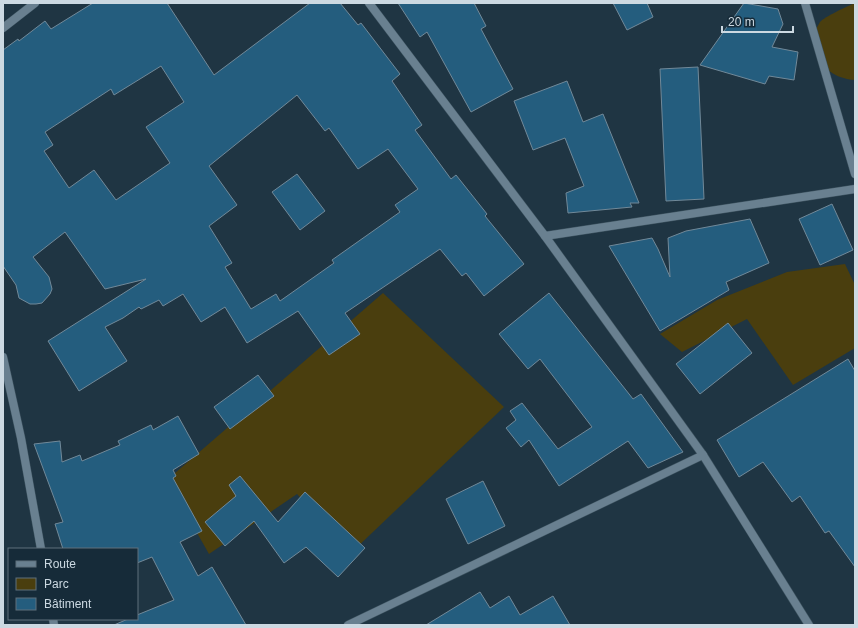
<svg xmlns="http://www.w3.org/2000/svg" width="858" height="628" font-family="Helvetica,sans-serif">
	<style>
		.green { fill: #4a3e0e }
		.building { fill: #245d7e; stroke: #718999; fill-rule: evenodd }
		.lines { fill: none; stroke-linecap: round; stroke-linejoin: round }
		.minor-casing { stroke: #3e5360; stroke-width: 9 }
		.minor { stroke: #698090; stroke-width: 8 }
	</style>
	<rect width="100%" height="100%" fill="#1f3543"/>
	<g class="green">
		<path d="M855 3V80C826 79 802 50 820 22 824 17 848 6 855 3Z"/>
		<polygon points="845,264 855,285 855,348 793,385 747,319 682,352 660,334 717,300 787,272"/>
		<polygon points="383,293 504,407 352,552 297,494 209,554 167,480"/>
	</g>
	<g class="building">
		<path d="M93 3H167L214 75 310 3H340L358 25 361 23 400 74 392 81 422 125 415 130 451 179 456 175 487 214 485 216 524 264 484 296 466 273 462 276 440 249 345 313 360 334 329 355 298 311 247 343 225 307 201 322 183 294 163 306 159 300 141 309 139 307 123 318 105 327 127 361 79 391 48 341 146 279 105 289 65 232 33 257 49 277 52 289 50 294 42 303 36 304H30L19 298 16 285 3 266V50L18 39 19 41 45 21 51 29ZM161 66 184 102 146 127 170 163 116 200 94 170 69 188 44 151 53 145 45 132 111 89 114 95ZM297 95 325 131 329 128 358 169 388 149 418 189 395 205 400 212 332 260 334 263 280 301 276 294 251 309 225 267 232 263 209 226 237 205 209 166Z"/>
		<polygon points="398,3 474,3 486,26 481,29 513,89 471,112 427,32 420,37"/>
		<polygon points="613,3 647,3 653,17 627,30"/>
		<polygon points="744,3 778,9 783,24 772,47 798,52 794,80 769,76 765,84 700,65"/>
		<polygon points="698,67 704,199 666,201 660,69"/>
		<polygon points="567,81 583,122 603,114 639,203 630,203 632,207 568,213 566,193 584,186 565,138 533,150 514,101"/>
		<polygon points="297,174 325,211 300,230 272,192"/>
		<polygon points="832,204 853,250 820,265 799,219"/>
		<polygon points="750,219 769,263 726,282 729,290 660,331 609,246 652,238 658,249 670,277 668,238 686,231"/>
		<polygon points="549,293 633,399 641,394 683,452 648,468 628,441 559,486 529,440 521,447 506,428 516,420 510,411 522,403 558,449 592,427 540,359 528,369 499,334"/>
		<polygon points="728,323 752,353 700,394 676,364"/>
		<polygon points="848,359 855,371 855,567 829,531 825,533 800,496 792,502 763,462 739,477 717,440"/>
		<polygon points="258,375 274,396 230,429 214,407"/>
		<polygon points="178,416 199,454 173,470 176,476 173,478 202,531 180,542 198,576 212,567 246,625 114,625 128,619 137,619 137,615 174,600 152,557 137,563 137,549 63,549 55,524 63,522 34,444 60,441 62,462 80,455 82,461 120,445 118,441 151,425 153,430"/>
		<polygon points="240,476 278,522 305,492 365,548 338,577 306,547 284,563 254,521 225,546 205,522 236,496 229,485"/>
		<polygon points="483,481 505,526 468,544 446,499"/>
		<polygon points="480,592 490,608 509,596 520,615 553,596 570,625 426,625"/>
	</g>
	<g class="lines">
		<defs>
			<g id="minor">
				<polyline points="369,3 545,236 703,455 809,625"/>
				<polyline points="805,3 855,174"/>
				<polyline points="3,28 35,3"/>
				<polyline points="545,236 855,189"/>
				<polyline points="3,357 21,438 41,549"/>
				<polyline points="53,619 54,625"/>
				<polyline points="348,625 703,455"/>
			</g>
		</defs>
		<use href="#minor" class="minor-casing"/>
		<use href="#minor" class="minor"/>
	</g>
	<rect width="858" height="628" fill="none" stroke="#ccd9e2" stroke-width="8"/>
	<rect x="8" y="548" width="130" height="72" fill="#162b39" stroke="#5f717d"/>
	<rect x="16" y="561" width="20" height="6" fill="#698090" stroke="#5f717d"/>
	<text x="44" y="568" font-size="12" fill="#ccd9e2">Route</text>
	<rect x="16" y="578" width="20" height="12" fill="#4a3e0e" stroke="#5f717d"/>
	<text x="44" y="588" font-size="12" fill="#ccd9e2">Parc</text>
	<rect x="16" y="598" width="20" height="12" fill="#245d7e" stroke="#5f717d"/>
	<text x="44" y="608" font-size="12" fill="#ccd9e2">Bâtiment</text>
	<path d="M722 26v6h71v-6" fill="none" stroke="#ccd9e2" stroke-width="2"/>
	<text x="728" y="26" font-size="12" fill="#ccd9e2" stroke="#162b39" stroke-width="3" paint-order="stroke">20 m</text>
</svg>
